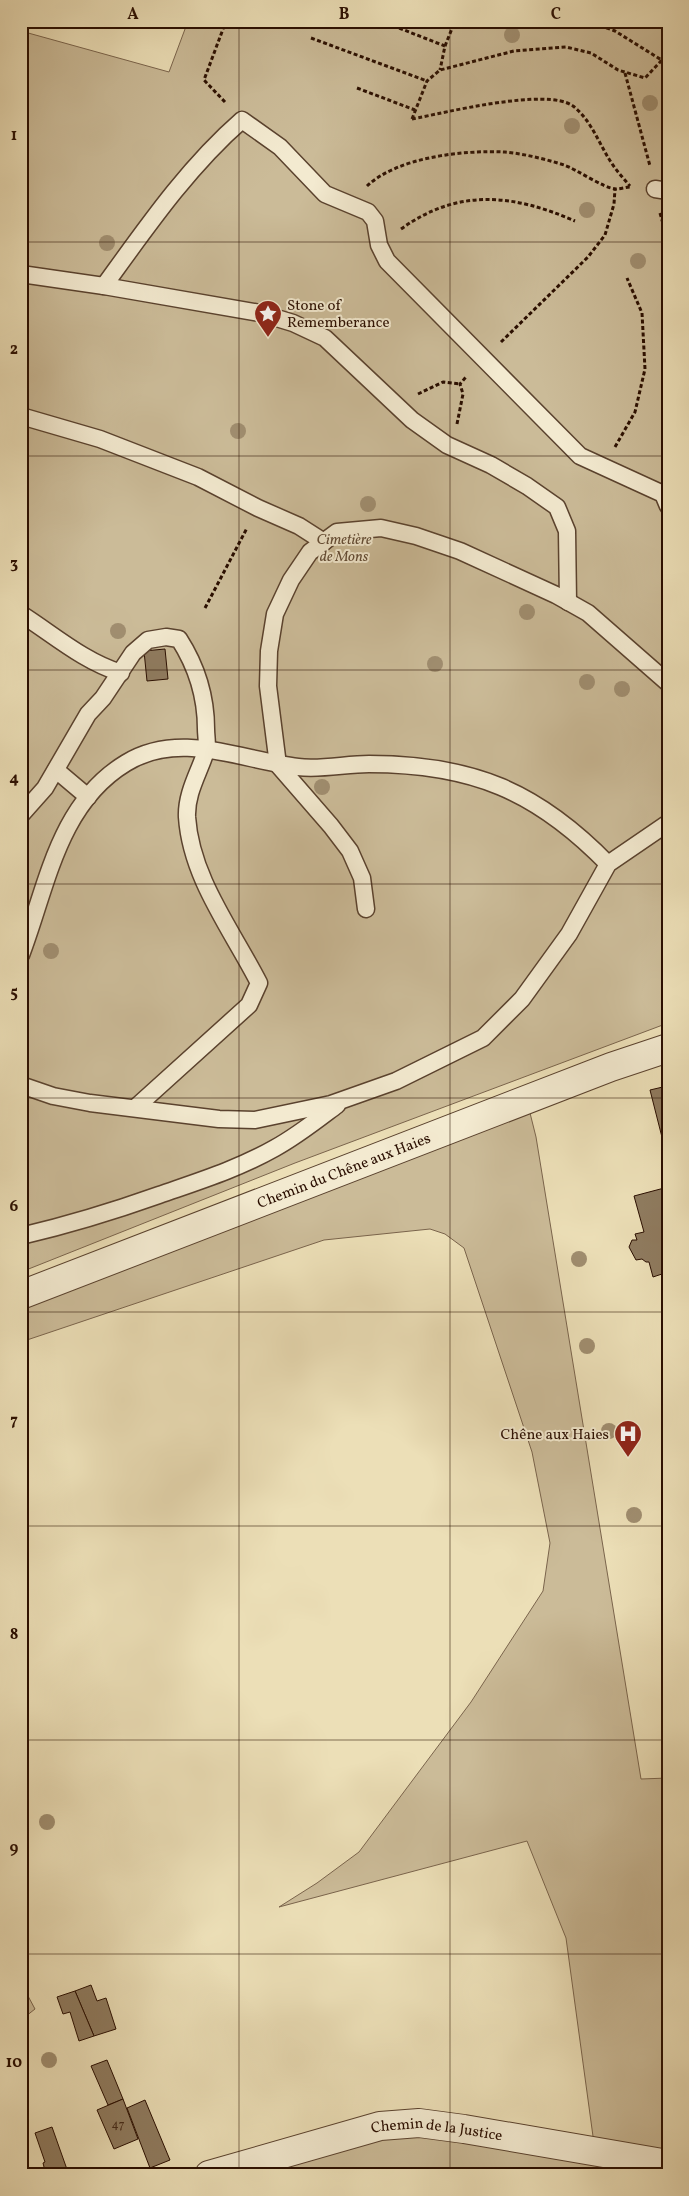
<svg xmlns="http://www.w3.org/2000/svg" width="689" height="2196" font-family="Vollkorn,serif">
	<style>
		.green { fill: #cbbb98; stroke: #7a644c }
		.building { fill: #8f7b5f; stroke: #2a0e00 }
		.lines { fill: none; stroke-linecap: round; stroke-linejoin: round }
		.service-casing { stroke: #5a422e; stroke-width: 19 }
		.minor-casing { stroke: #5a422e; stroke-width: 30 }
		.path { stroke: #2a0e00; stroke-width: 3; stroke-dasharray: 4 2.5; stroke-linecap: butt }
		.service { stroke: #f3ead0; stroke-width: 16 }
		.minor { stroke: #f3ead0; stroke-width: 28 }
		.tree { fill: #a08e70 }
		.grid { fill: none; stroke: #2a0e00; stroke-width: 1; stroke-opacity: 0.55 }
		.labels { text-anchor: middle; stroke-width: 4; stroke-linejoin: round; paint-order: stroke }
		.number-label { font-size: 12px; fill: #432918 }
		.poi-label { font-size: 15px; fill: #2a0e00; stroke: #f3ead0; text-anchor: start }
		.park-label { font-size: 15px; font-style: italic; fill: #624b35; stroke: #f3ead0 }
		.street-label { font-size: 15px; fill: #2a0e00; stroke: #f3ead0 }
		.neatline { fill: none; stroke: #2a0e00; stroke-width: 2 }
		.grid-label { font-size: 16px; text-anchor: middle; font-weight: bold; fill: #2a0e00 }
	</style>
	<rect width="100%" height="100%" fill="#ecdfb7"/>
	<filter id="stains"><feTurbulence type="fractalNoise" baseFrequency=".004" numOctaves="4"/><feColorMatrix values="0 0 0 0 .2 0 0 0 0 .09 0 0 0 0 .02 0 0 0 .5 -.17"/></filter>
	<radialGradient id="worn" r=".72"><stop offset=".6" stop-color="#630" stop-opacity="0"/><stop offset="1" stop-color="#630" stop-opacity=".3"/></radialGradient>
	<g class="green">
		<polygon points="188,21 668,21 668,1023 295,1163 21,1272 21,31 169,72"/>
		<polygon points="527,1101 536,1137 641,1779 668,1778 668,2175 209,2175 380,2126 595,2151 566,1938 527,1841 279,1907 317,1883 359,1852 471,1702 543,1591 550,1543 532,1452 464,1248 445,1234 430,1229 324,1240 21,1342 21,1295"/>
		<polygon points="21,1983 35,2009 21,2020"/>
	</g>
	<g class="building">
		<polygon points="165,649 168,679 147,681 144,651"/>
		<polygon points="667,1086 668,1153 666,1153 650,1090"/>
		<polygon points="668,1187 668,1272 653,1277 649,1262 646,1262 642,1259 636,1260 629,1247 632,1240 637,1240 635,1234 644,1232 634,1196"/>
		<polygon points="91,1985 97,2001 106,1998 116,2029 94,2036 75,1991"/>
		<polygon points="75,1991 94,2036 79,2041 70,2012 63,2014 57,1997"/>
		<polygon points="107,2060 123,2099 108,2105 91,2066"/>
		<polygon points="123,2099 138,2139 114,2149 97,2110"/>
		<polygon points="145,2100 170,2160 150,2168 127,2108"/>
		<polygon points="52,2127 58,2144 69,2175 46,2175 43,2163 45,2162 35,2133"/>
	</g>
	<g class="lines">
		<defs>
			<g id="service">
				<polyline points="655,189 668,191"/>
				<polyline points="21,274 104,286 260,313 293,323 325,338 412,420 447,445 491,465 527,486 557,507 567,531 568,602"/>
				<path d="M104 286C146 228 188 167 242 120L280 147 325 194 368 212 375 221 379 245 387 261 580 456 663 494 668 506"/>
				<polyline points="21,416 100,439 198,477 258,508 299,526 324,542"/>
				<path d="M21 614C54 635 83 661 121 673"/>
				<polyline points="56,770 88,797"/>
				<path d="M21 815 45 788 88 714 103 698 133 653 148 640 166 637 179 639C197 667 206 696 206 729 206 736 208 745 206 751 199 773 186 793 187 817 191 878 232 930 259 983L249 1005 135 1108"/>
				<polyline points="366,909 362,878 350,851 331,826 278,765 268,686 269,651 275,614 291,580 310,552 337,532 381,528 416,536 460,551 556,595 588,613 668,683"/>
				<path d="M21 955C47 887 58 804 126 763 180 730 240 760 298 767 321 770 346 764 369 764 472 764 537 791 608 864"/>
				<polyline points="21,1085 53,1096 90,1103 219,1119 255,1120 331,1104 396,1081 483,1038 522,999 569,934 608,864 668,823"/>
				<path d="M21 1236C68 1225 114 1211 159 1195 199 1181 238 1169 275 1148 297 1136 317 1120 337 1105"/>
			</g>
			<g id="minor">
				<path id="s1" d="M21 1295 611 1067 668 1048"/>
				<path id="s2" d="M209 2175 380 2126 419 2123 464 2129 668 2164"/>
			</g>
		</defs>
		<use href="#service" class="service-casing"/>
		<use href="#minor" class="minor-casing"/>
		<g class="path">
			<polyline points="381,21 445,46 440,70"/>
			<polyline points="588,21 615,31 668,64"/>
			<polyline points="311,38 427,81"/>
			<polyline points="445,46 455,21"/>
			<polyline points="625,73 650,166"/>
			<polyline points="357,88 415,110"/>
			<polyline points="225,102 204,80 226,21"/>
			<polyline points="412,119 427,81 440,70 514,51 566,47 591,53 618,70 645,78 662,60"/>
			<path d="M412 119C444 113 547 87 573 106 590 119 598 141 609 159 615 169 623 178 630 186"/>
			<path d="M367 186C398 157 463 150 505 152 525 154 545 159 564 165 578 170 603 188 616 189 621 189 626 187 631 187"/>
			<polyline points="660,213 668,241"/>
			<path d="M401 229C458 188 513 194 575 221"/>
			<polyline points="501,342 588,257 605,235 614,204 615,189"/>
			<polyline points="418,394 443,382 460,384"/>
			<polyline points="457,424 463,394 460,384 466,377"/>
			<polyline points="615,447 635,412 645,369 642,313 627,278"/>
			<polyline points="205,608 247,528"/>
		</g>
		<use href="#service" class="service"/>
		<use href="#minor" class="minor"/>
	</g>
	<g class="tree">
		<circle cx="512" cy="35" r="8"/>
		<circle cx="650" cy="103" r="8"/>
		<circle cx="572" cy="126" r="8"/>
		<circle cx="587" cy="210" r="8"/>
		<circle cx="107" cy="243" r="8"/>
		<circle cx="638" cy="261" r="8"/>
		<circle cx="238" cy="431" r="8"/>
		<circle cx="368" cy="504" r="8"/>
		<circle cx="527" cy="612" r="8"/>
		<circle cx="118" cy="631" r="8"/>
		<circle cx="435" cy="664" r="8"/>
		<circle cx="587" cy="682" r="8"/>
		<circle cx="622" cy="689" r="8"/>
		<circle cx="322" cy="787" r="8"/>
		<circle cx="51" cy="951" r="8"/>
		<circle cx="579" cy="1259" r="8"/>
		<circle cx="587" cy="1346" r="8"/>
		<circle cx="609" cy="1431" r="8"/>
		<circle cx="634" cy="1515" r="8"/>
		<circle cx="47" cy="1822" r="8"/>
		<circle cx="49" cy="2060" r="8"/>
	</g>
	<path class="grid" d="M239 21V2175M450 21V2175M21 242H668M21 456H668M21 670H668M21 884H668M21 1098H668M21 1312H668M21 1526H668M21 1740H668M21 1954H668"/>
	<defs>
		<symbol id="sight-pin" viewBox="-11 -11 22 30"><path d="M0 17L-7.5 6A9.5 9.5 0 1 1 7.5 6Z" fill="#8f2418" stroke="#f3ead0"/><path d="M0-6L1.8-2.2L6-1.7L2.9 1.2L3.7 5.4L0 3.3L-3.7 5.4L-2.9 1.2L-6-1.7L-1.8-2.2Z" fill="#fff"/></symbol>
		<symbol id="hospital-pin" viewBox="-11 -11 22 30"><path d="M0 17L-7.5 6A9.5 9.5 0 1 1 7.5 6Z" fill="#8f2418" stroke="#f3ead0"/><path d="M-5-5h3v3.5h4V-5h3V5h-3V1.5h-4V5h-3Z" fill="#fff"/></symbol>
	</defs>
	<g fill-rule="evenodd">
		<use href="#sight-pin" x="252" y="298" width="32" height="43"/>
		<use href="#hospital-pin" x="612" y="1418" width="32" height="43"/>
	</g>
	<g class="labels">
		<g class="number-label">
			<text x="118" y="2128">47</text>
		</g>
		<g class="poi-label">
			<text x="287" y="310">Stone of<tspan x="287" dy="17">Rememberance</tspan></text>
			<text x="609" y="1439" text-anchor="end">Chêne aux Haies</text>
		</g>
		<g class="park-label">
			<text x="344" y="544">Cimetière<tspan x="344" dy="17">de Mons</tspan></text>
		</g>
		<g class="street-label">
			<text dy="5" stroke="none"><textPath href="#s1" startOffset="346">Chemin du Chêne aux Haies</textPath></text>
			<text dy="5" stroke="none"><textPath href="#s2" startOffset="235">Chemin de la Justice</textPath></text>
		</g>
	</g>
	<rect width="689" height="2196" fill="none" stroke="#ecdfb7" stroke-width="55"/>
	<rect x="28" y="28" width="634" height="2140" class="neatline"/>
	<g class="grid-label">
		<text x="133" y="19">A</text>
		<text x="344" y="19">B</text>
		<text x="556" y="19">C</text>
		<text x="14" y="140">1</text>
		<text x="14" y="354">2</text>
		<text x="14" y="568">3</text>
		<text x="14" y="783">4</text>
		<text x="14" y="997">5</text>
		<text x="14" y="1211">6</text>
		<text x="14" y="1425">7</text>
		<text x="14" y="1639">8</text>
		<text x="14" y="1853">9</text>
		<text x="14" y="2067">10</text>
	</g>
	<rect width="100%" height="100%" filter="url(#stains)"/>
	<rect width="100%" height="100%" fill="url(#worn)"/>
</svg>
